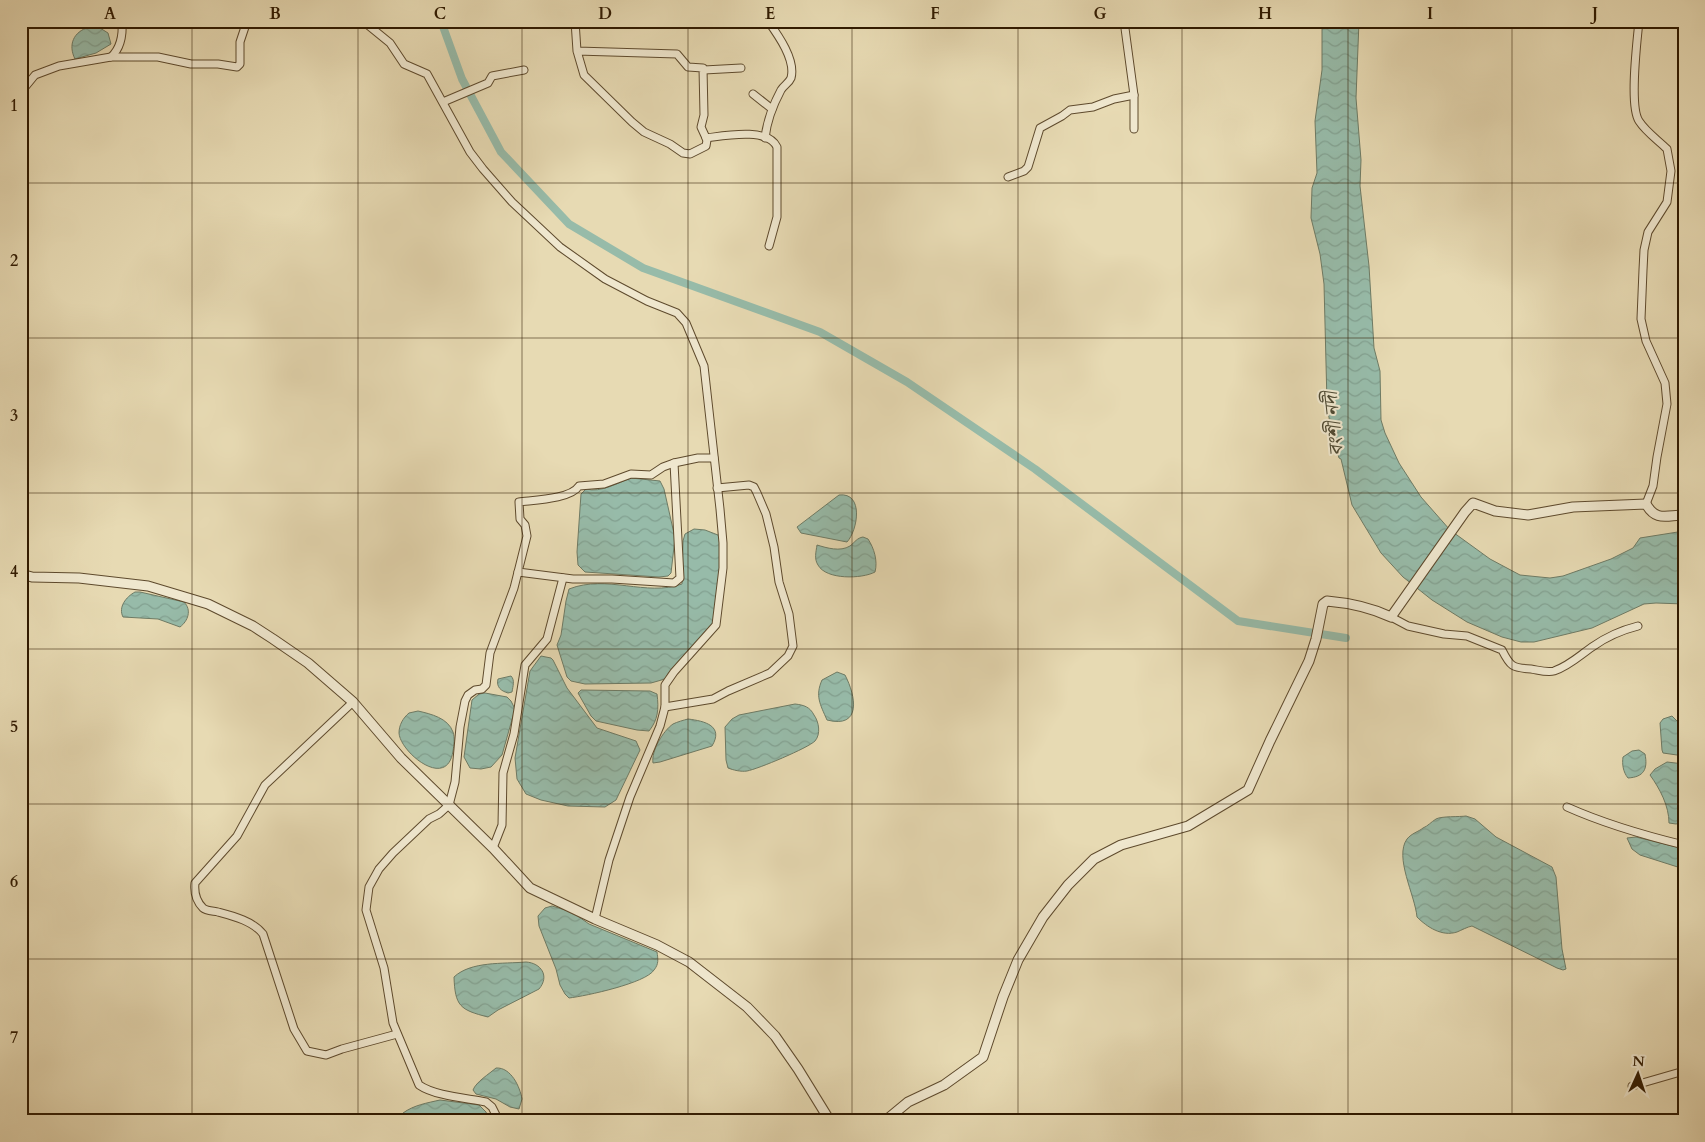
<svg xmlns="http://www.w3.org/2000/svg" width="1705" height="1142" font-family="Cardo,'Noto Serif Bengali',serif">
	<style>
		.water { fill: url(#water-waves); stroke: #6e7b65 }
		.lines { fill: none; stroke-linecap: round; stroke-linejoin: round }
		.canal { stroke: #97bba9; stroke-width: 8 }
		.minor-casing { stroke: #5e4a2d; stroke-width: 9 }
		.tertiary-casing { stroke: #5e4a2d; stroke-width: 11 }
		.minor { stroke: #efe7ce; stroke-width: 7 }
		.tertiary { stroke: #efe7ce; stroke-width: 9 }
		.grid { fill: none; stroke: #301a00; stroke-width: 1; stroke-opacity: 0.55 }
		.labels { text-anchor: middle; stroke-width: 4; stroke-linejoin: round; paint-order: stroke }
		.water-label { font-size: 20px; font-style: italic; fill: #4f4a33; stroke: #efe7ce }
		.neatline { fill: none; stroke: #301a00; stroke-width: 2 }
		.grid-label { font-size: 16px; text-anchor: middle; font-weight: bold; fill: #301a00 }
	</style>
	<defs>
		<pattern id="water-waves" width="16" height="10" patternUnits="userSpaceOnUse" patternTransform="scale(1.25)"><rect width="16" height="10" fill="#97bba9"/><path d="M0 5q4-4 8 0t8 0" fill="none" stroke="#82a090"/></pattern>
	</defs>
	<rect width="100%" height="100%" fill="#e7dab3"/>
	<filter id="stains"><feTurbulence type="fractalNoise" baseFrequency=".004" numOctaves="4"/><feColorMatrix values="0 0 0 0 .2 0 0 0 0 .09 0 0 0 0 .02 0 0 0 .5 -.17"/></filter>
	<radialGradient id="worn" r=".72"><stop offset=".6" stop-color="#630" stop-opacity="0"/><stop offset="1" stop-color="#630" stop-opacity=".3"/></radialGradient>
	<g class="water">
		<polygon points="1322,21 1359,21 1356,98 1361,160 1360,186 1369,266 1374,348 1380,371 1381,420 1385,433 1399,463 1421,497 1450,530 1490,559 1520,575 1550,578 1563,576 1611,559 1633,548 1640,538 1684,531 1684,604 1656,603 1644,604 1592,628 1534,642 1521,642 1502,637 1467,622 1432,600 1403,577 1381,553 1352,505 1341,459 1339,458 1331,432 1327,403 1324,284 1320,254 1311,218 1312,188 1317,173 1315,121 1322,70"/>
		<path d="M89 27 100 28 108 33 111 44 96 53 75 59C68 45 73 32 89 27Z"/>
		<path d="M631 478 660 481 664 489 675 538 671 573 668 576 659 577 585 572 578 565 577 552 581 494 586 489C601 493 617 483 631 478Z"/>
		<path d="M839 495C864 492 858 530 847 542L801 533 797 527Z"/>
		<path d="M694 529 705 530 718 535 722 547 719 601 713 625 669 672 665 679 651 683 585 684 571 681 567 677 557 645 561 635 566 601 569 589C607 574 646 597 682 584L683 541 685 534Z"/>
		<path d="M863 537 868 539C874 548 878 561 875 572 862 579 826 580 818 565 814 559 816 552 817 545 827 548 840 552 850 546 855 542 857 538 863 537Z"/>
		<path d="M135 592H140L184 602C192 610 188 621 180 627L158 619 123 617C118 607 126 597 135 592Z"/>
		<polygon points="541,656 551,658 553,660 567,688 597,728 636,741 640,750 616,800 605,807 568,806 541,800 526,794 517,779 515,758 530,671"/>
		<path d="M837 672 845 675C856 696 862 729 827 720 820 704 815 696 822 680Z"/>
		<path d="M511 676C515 680 513 686 512 692L508 693C501 691 496 687 498 679Z"/>
		<path d="M581 690 650 691 657 694C659 709 658 720 649 731L637 730 596 721 591 716 578 693Z"/>
		<polygon points="485,693 507,697 511,701 515,709 502,755 491,767 481,769 470,768 464,757 472,700 479,694"/>
		<path d="M795 704C804 705 810 707 814 715 819 722 821 734 815 741 808 748 758 769 747 771 741 772 733 770 728 768L726 760 725 727 732 719 739 715Z"/>
		<path d="M418 711C431 714 448 718 453 732 455 738 454 745 453 751 447 791 400 752 399 733 399 725 403 718 409 713Z"/>
		<polygon points="1672,716 1684,728 1684,756 1663,753 1662,750 1660,723 1663,719"/>
		<path d="M688 719C705 721 724 726 712 746L660 762 653 763C651 751 663 731 673 724 677 722 684 720 688 719Z"/>
		<path d="M1639 750 1645 754C1648 769 1644 777 1628 778 1623 772 1622 764 1623 757L1632 751Z"/>
		<path d="M1667 762 1684 764V822L1676 824 1669 823C1669 806 1660 789 1650 775L1655 769Z"/>
		<path d="M1466 816 1475 819 1496 837 1552 867 1556 877 1562 949 1566 969 1563 970 1557 968 1472 926C1467 927 1462 930 1457 932 1442 937 1427 927 1417 917 1415 895 1394 857 1407 839 1412 833 1418 832 1423 828 1428 826 1431 822 1436 819 1441 816 1460 817 1466 816Z"/>
		<polygon points="1636,837 1684,849 1684,869 1640,855 1632,849 1627,838"/>
		<path d="M552 906 572 912 589 924 657 952C658 959 659 964 654 970 646 983 586 996 569 998L565 994 560 985 556 969 539 926 538 916 545 908Z"/>
		<path d="M526 962C541 963 550 976 539 989L498 1010 488 1017C460 1010 455 1006 454 977 471 961 503 964 526 962Z"/>
		<path d="M496 1068C511 1067 520 1087 522 1099L519 1109 510 1107 496 1099 476 1094 473 1090C476 1082 489 1074 496 1068Z"/>
		<path d="M440 1100 479 1105 486 1112 489 1121H404L403 1113C414 1105 427 1103 440 1100Z"/>
	</g>
	<g class="lines">
		<polyline class="canal" points="441,21 462,79 501,152 569,224 643,268 820,332 907,382 1035,469 1238,621 1346,638"/>
		<defs>
			<g id="minor">
				<polyline points="363,21 390,43 404,64 427,74 470,152 483,169 512,202 560,247 605,279 647,301 677,313 686,323 704,366 720,509 723,543 723,568 716,625 674,672 665,685 665,707 660,726 630,797 609,860 595,919"/>
				<polyline points="575,21 577,51 584,75 632,122 644,132 670,144 683,153 690,154 706,146 707,140 701,127 704,115 703,68 688,67 677,54 577,51"/>
				<polyline points="1124,21 1134,95 1134,129"/>
				<path d="M1639 21C1637 42 1629 106 1639 121 1646 132 1658 140 1667 149L1671 171 1667 202 1648 232 1644 250 1643 270 1641 319 1646 341 1665 383 1667 404 1657 457 1653 486 1646 504"/>
				<path d="M111 57C121 48 123 35 122 21"/>
				<polyline points="704,70 741,68"/>
				<polyline points="21,92 35,75 59,66 111,57 158,57 191,64 218,64 237,67 240,64 240,42 247,21"/>
				<polyline points="753,94 772,109"/>
				<polyline points="443,102 488,83 492,76 524,70"/>
				<path d="M706 138C723 136 768 127 777 147V217L769 246"/>
				<path d="M765 138C767 120 773 105 781 90 784 85 789 83 791 78 796 60 778 35 768 21"/>
				<polyline points="1008,177 1024,171 1028,167 1040,128 1062,116 1070,110 1093,107 1114,99 1134,95"/>
				<polyline points="518,572 573,579 612,579 674,583 680,578 674,463"/>
				<path d="M1391 617 1408 626 1444 634 1467 636 1502 650C1510 666 1512 668 1531 669 1538 670 1547 673 1554 671 1569 666 1579 656 1592 647 1606 637 1622 630 1638 626"/>
				<path d="M353 702 265 785 237 836 195 883C194 892 196 901 203 908 206 911 214 911 218 912 233 916 253 921 263 934L294 1029 307 1051 326 1055 342 1049 397 1034"/>
				<polyline points="665,707 713,699 728,691 770,673 788,656 793,646 789,614 779,582 774,547 766,514 757,493 754,487 749,485 717,488"/>
				<path d="M1567 807C1605 824 1643 835 1684 845"/>
				<polyline points="493,848 502,825 503,773 514,734 525,665 547,639 563,578"/>
				<polyline points="1632,1086 1684,1071"/>
				<path d="M499 1121 492 1107 486 1102C466 1098 435 1096 419 1085L393 1023 384 968 366 910 369 887 379 869 393 853 429 819 439 814 449 805 455 782 460 727 465 701 468 695 475 690 482 689 486 685 490 653 514 588 527 536 525 525 520 519 519 502C534 500 571 499 579 486L604 484 631 474 651 475 663 467 674 463 698 458H714"/>
			</g>
			<g id="tertiary">
				<polyline points="21,574 32,577 79,578 148,586 208,604 253,626 273,639 308,663 353,702 401,758 493,848 530,888 595,919 657,945 689,962 747,1007 775,1036 798,1069 830,1121"/>
				<path d="M885 1121 908 1102 944 1085 983 1057 1003 997 1018 960 1043 917 1068 885 1094 859 1121 845 1188 826 1248 790 1270 741 1309 661 1316 639 1323 604 1327 601C1350 603 1370 607 1391 617L1465 512 1473 503 1495 511 1528 515 1573 507 1646 504C1656 522 1667 515 1684 515"/>
			</g>
		</defs>
		<use href="#minor" class="minor-casing"/>
		<use href="#tertiary" class="tertiary-casing"/>
		<use href="#minor" class="minor"/>
		<use href="#tertiary" class="tertiary"/>
	</g>
	<path class="grid" d="M192 21V1121M358 21V1121M522 21V1121M688 21V1121M852 21V1121M1018 21V1121M1182 21V1121M1348 21V1121M1512 21V1121M21 183H1684M21 338H1684M21 493H1684M21 649H1684M21 804H1684M21 959H1684"/>
	<g class="labels">
		<g class="water-label">
			<text transform="translate(1333 424) rotate(-96)" y="7">বংশী নদী</text>
		</g>
	</g>
	<rect width="1705" height="1142" fill="none" stroke="#e7dab3" stroke-width="55"/>
	<g transform="translate(1638 1074) rotate(3)" stroke="#efe7ce" stroke-width="4" paint-order="stroke">
	<path d="M0-4L9 19L0 12L-9 19Z" fill="#301a00"/>
	<text y="-8" font-size="14" font-weight="bold" text-anchor="middle" fill="#301a00">N</text>
	</g>
	<rect x="28" y="28" width="1650" height="1086" class="neatline"/>
	<g class="grid-label">
		<text x="110" y="19">A</text>
		<text x="275" y="19">B</text>
		<text x="440" y="19">C</text>
		<text x="605" y="19">D</text>
		<text x="770" y="19">E</text>
		<text x="935" y="19">F</text>
		<text x="1100" y="19">G</text>
		<text x="1265" y="19">H</text>
		<text x="1430" y="19">I</text>
		<text x="1595" y="19">J</text>
		<text x="14" y="111">1</text>
		<text x="14" y="266">2</text>
		<text x="14" y="421">3</text>
		<text x="14" y="577">4</text>
		<text x="14" y="732">5</text>
		<text x="14" y="887">6</text>
		<text x="14" y="1043">7</text>
	</g>
	<rect width="100%" height="100%" filter="url(#stains)"/>
	<rect width="100%" height="100%" fill="url(#worn)"/>
</svg>
